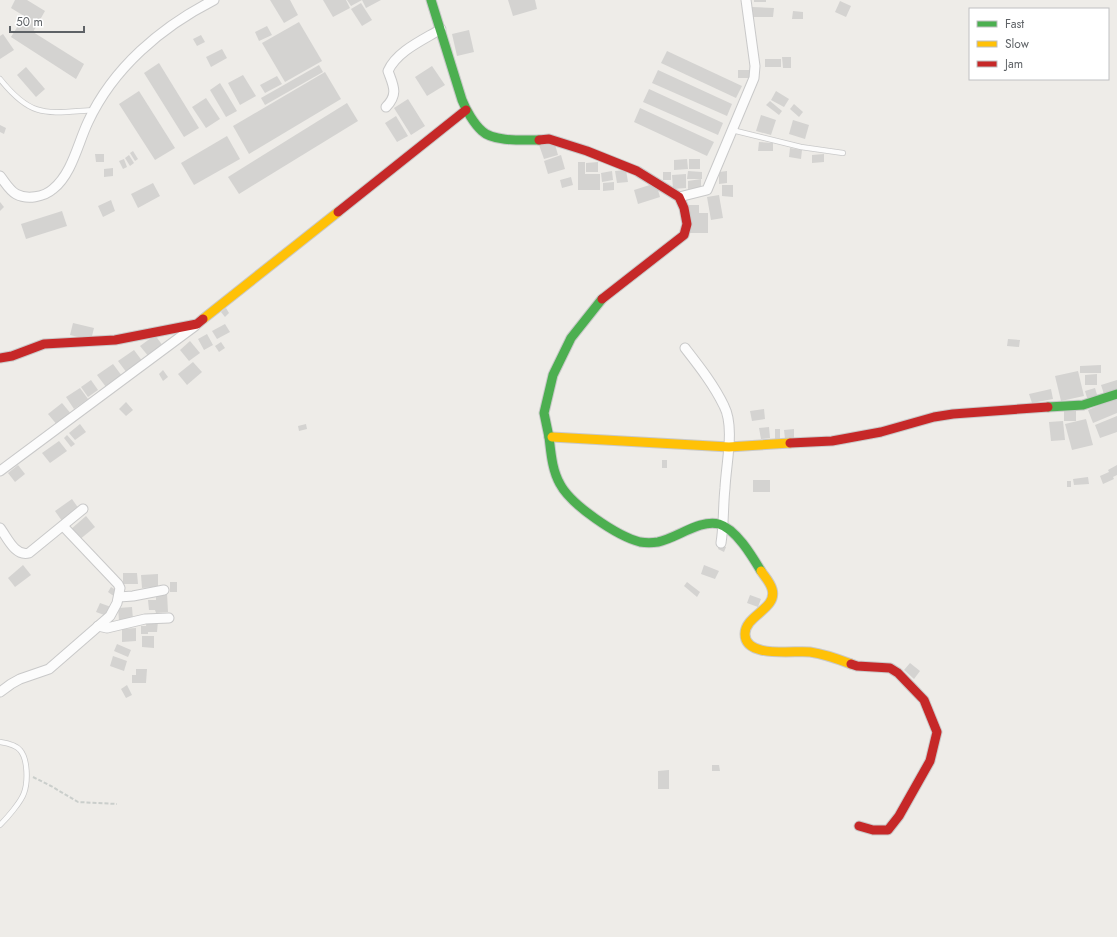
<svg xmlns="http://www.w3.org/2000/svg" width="1117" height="937" font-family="Jost,sans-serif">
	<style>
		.building { fill: #d4d3d1 }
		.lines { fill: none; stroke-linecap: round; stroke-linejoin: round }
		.lane-casing { stroke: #c9c9c9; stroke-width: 6 }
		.street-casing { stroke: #c9c9c9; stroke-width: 11 }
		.fast-casing { stroke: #c9c9c9; stroke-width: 11 }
		.slow-casing { stroke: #c9c9c9; stroke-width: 11 }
		.jam-casing { stroke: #c9c9c9; stroke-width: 11 }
		.path { stroke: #cacecb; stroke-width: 2; stroke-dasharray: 4 2; stroke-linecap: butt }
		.lane { stroke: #fcfcfc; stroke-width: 4.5 }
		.street { stroke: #fcfcfc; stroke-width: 9 }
		.fast { stroke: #4caf50; stroke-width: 9 }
		.slow { stroke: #ffc107; stroke-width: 9 }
		.jam { stroke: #c62828; stroke-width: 9 }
	</style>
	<rect width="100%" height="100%" fill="#eeece8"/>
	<g class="building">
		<polygon points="15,0 27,0 45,11 33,32 84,64 76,79 11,37 24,16 11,8"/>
		<polygon points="270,0 290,0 298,15 284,23"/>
		<polygon points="323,0 346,0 350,8 333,17"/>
		<polygon points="347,0 381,0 366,8 362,0 351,6"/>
		<polygon points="508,0 535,0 537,9 513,16"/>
		<rect x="754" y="0" width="12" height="2"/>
		<polygon points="840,1 851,6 846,17 835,12"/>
		<polygon points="361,3 372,20 362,26 351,9"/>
		<polygon points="752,7 774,8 773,17 752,17"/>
		<polygon points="793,11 803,12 803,19 792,19"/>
		<polygon points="299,22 322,61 285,82 262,43"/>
		<polygon points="267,26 272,35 259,41 255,32"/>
		<polygon points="469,30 474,52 457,56 452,34"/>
		<polygon points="3,34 14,50 0,59 0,36"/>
		<polygon points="201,35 205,42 197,46 193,39"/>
		<polygon points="222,49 227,58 211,67 206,57"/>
		<polygon points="667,51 742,86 736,98 661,63"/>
		<polygon points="782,57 791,57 791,68 783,68"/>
		<rect x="765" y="59" width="16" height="8"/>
		<polygon points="159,63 199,128 184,137 144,73"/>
		<polygon points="319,65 323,72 265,105 261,98"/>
		<polygon points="432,66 445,85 427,96 415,77"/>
		<polygon points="26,67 45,89 36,97 17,75"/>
		<polygon points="658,70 732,104 727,116 652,83"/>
		<rect x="738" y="70" width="12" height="8"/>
		<polygon points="325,72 341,99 249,154 233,126"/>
		<polygon points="243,75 256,96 240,105 228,83"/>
		<polygon points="277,76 282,84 265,93 260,85"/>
		<polygon points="220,83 237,111 226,117 210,90"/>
		<polygon points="649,89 723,123 718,135 643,102"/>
		<polygon points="139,91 175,148 155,160 119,104"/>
		<polygon points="776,91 789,99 784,107 771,100"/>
		<polygon points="206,98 220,119 206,128 192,107"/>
		<polygon points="408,99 425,126 411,135 394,108"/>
		<polygon points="770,101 782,111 779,115 766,105"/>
		<polygon points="347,103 358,121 239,194 228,177"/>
		<polygon points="794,104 803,112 799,117 790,109"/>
		<polygon points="640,108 714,142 707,156 634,122"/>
		<polygon points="761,115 776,120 771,135 756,131"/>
		<polygon points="396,116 408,136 397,142 385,123"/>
		<polygon points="793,120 809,125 805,139 789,134"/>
		<polygon points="0,125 6,128 4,134 0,132"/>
		<polygon points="227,136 240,159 194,185 181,163"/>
		<polygon points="554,141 558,155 544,159 539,145"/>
		<polygon points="759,142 773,143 773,151 758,151"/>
		<polygon points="790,148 802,150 801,159 789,157"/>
		<polygon points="133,151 138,159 135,161 130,153"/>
		<polygon points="95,154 104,154 104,162 96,162"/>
		<polygon points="824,154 824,162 812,163 812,155"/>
		<polygon points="129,155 134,163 130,166 125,158"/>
		<polygon points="561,155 565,169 548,174 544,161"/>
		<polygon points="124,159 127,167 123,169 119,161"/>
		<polygon points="687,159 688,169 674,170 674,160"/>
		<rect x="689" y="159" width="11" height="10"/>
		<polygon points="578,162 585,162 585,174 600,174 600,190 578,190"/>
		<polygon points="598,162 598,172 586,172 586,163"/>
		<polygon points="113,168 113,176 104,177 104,169"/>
		<polygon points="626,170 628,182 617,183 615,171"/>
		<polygon points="612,171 613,180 602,182 601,173"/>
		<polygon points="688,171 702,172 702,179 687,179"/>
		<polygon points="727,171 727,183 719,184 719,172"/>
		<rect x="663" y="172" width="8" height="8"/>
		<polygon points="686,174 686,188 673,189 672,175"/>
		<polygon points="571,177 573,185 562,188 560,180"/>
		<polygon points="701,179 701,188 688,189 688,181"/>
		<polygon points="614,182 614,190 603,191 603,183"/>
		<polygon points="153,183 160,196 138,208 131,194"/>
		<polygon points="656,183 660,197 638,204 634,190"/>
		<polygon points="722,185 733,185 733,197 722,196"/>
		<polygon points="719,195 723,218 711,220 707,197"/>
		<polygon points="111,200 115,211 103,217 98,206"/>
		<polygon points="0,202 4,207 0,211"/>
		<polygon points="688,205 699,205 699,213 708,213 708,233 688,233"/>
		<polygon points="62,211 67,226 26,239 21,224"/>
		<polygon points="226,308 229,313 225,317 221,312"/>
		<polygon points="73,323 94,328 91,340 70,335"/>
		<polygon points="225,324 230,332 217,339 212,331"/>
		<polygon points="207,334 213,345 204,350 198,339"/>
		<polygon points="155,335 163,346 149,357 140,346"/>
		<polygon points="1008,339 1020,340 1019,347 1007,346"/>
		<polygon points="190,341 200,353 189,361 180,350"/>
		<polygon points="221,342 225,348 219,352 215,346"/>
		<polygon points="134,350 143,362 127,373 118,361"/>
		<polygon points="193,362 202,372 187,385 178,374"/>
		<polygon points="113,364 122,376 106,387 97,375"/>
		<polygon points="1101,365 1101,373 1080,373 1080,366"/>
		<polygon points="163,370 168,377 163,381 159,374"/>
		<polygon points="1078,371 1084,396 1061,401 1055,376"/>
		<polygon points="1097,374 1097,385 1085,385 1085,375"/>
		<polygon points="91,380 98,390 88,397 81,387"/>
		<polygon points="1117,380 1117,390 1104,394 1101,385"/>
		<polygon points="80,388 88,399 74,409 66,397"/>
		<polygon points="1095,388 1098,398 1088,401 1085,391"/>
		<polygon points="1051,389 1053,399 1032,403 1029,394"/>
		<polygon points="1117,398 1117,413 1093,423 1088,410"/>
		<polygon points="126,402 133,410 126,416 119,409"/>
		<polygon points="62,403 72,415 58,426 48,414"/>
		<polygon points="764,409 765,419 752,421 750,411"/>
		<rect x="1064" y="409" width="12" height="12"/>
		<polygon points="1117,416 1117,432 1100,438 1095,425"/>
		<polygon points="1086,419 1093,445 1072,450 1065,424"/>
		<polygon points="1063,421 1065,440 1051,441 1049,422"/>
		<polygon points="80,424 86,432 75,440 69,433"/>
		<polygon points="306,424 307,429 299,431 298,426"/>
		<polygon points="769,427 770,438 761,439 759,428"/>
		<rect x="775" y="429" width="5" height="10"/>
		<polygon points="794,429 794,438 785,439 784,430"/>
		<polygon points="67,435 75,444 71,447 64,438"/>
		<polygon points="59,441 67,451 50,463 42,453"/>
		<rect x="662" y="460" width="5" height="8"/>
		<polygon points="18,465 25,474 15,482 8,473"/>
		<polygon points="1117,465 1117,475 1113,477 1114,479 1103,484 1100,476 1109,472 1108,470"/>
		<polygon points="1088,477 1089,484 1074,485 1073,479"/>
		<rect x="753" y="480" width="17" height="12"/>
		<rect x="1067" y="481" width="4" height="6"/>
		<polygon points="72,499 79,509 62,521 55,511"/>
		<polygon points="86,516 95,527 79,540 70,530"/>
		<polygon points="720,544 726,547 724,552 718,549"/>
		<polygon points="23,565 31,575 15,587 8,578"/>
		<polygon points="704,565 719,571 715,579 701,574"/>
		<polygon points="123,573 137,573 138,584 123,584"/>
		<polygon points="158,574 158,587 142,588 141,575"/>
		<rect x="170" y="582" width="7" height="10"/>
		<polygon points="687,582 700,592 697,597 684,586"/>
		<polygon points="111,587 119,592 115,597 108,592"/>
		<polygon points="167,593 168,612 156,613 155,610 149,610 148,600 156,600 156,594"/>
		<polygon points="750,595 761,599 758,607 747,603"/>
		<polygon points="100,603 111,607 107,616 96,612"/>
		<polygon points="132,607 133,620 119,620 118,608"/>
		<polygon points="147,620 158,621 157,632 148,632 148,634 141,634 141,626 146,626"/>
		<polygon points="136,628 136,641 122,642 122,629"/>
		<polygon points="142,636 154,636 154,648 142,647"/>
		<polygon points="117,644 131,650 128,657 114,651"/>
		<polygon points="113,656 127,661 124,671 110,666"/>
		<polygon points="910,663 920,671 914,679 904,670"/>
		<polygon points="136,669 147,669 146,683 132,683 132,675 136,675"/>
		<polygon points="127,685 132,695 126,698 121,689"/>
		<polygon points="712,765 719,765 720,771 712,771"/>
		<polygon points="669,770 669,789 658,789 658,771"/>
	</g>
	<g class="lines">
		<defs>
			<g id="lane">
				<path d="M0 79C32 119 46 113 94 110"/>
				<polyline points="732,130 801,147 843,153"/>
				<path d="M0 742C6 743 16 745 20 750 28 759 28 782 24 793 21 802 7 818 0 825"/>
			</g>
			<g id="street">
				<path d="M386 107C399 94 393 85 388 71 397 51 423 40 441 29"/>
				<path d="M0 176C5 182 9 190 16 194 27 200 44 197 53 189 72 174 78 143 88 122 113 68 161 27 214 0"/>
				<polyline points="679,197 707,190 754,78 755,66 746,0"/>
				<path d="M685 348C699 366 714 385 724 406 735 427 726 464 725 488 723 506 724 524 721 543"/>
				<polyline points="0,471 195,326"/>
				<path d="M0 528C7 537 15 557 29 553L83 509"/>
				<polyline points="119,597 133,596 164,590"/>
				<polyline points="98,626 107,628 145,619 169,618"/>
				<polyline points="0,692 11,684 20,679 49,669 110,616 117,603 120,588 118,584 63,526"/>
			</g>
			<g id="fast">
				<path d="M431 0 462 100C466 110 474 124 482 131 493 142 524 140 539 140"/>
				<polyline points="1048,407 1083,405 1117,394"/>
				<path d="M549 437C551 453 552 470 560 484 571 505 617 536 640 542 646 543 652 543 658 542 677 538 700 519 719 524 736 529 752 556 761 571"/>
				<polyline points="552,437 549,437 544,413 553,375 571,338 602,299"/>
			</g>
			<g id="slow">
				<polyline points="203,319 338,212"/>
				<polyline points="552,437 729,447 790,443"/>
				<path d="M761 571C765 577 770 582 772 589 778 609 745 615 745 634 745 659 795 650 810 652 824 654 838 659 851 664"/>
			</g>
			<g id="jam">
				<polyline points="539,140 549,139 587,151 637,171 679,197 684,208 687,224 684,235 602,299"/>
				<polyline points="338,212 466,110"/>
				<polyline points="0,358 12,356 44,344 115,340 197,324 203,319"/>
				<polyline points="790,443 832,441 881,432 934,417 953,414 1048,407"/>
				<polyline points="851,664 857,666 890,668 898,673 924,700 937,732 930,761 899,816 888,830 873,830 859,826"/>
			</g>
		</defs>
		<use href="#lane" class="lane-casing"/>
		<use href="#street" class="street-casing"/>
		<use href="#fast" class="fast-casing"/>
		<use href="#slow" class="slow-casing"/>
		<use href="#jam" class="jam-casing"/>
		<polyline class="path" points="33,777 51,786 78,802 117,804"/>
		<use href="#lane" class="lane"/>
		<use href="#street" class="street"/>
		<use href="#fast" class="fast"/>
		<use href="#slow" class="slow"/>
		<use href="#jam" class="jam"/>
	</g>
	<rect x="969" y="8" width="140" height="72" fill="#ffffff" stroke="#bfc0c2"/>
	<rect x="977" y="21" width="20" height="6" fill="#4caf50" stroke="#bfc0c2"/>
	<text x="1005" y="28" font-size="12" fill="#5e6266">Fast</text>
	<rect x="977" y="41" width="20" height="6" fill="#ffc107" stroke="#bfc0c2"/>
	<text x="1005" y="48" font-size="12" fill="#5e6266">Slow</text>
	<rect x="977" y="61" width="20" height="6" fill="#c62828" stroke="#bfc0c2"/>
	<text x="1005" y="68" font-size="12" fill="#5e6266">Jam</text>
	<path d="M10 26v6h74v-6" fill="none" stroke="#5e6266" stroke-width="2"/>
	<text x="16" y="26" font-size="12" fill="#5e6266" stroke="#ffffff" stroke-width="3" paint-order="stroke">50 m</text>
</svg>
